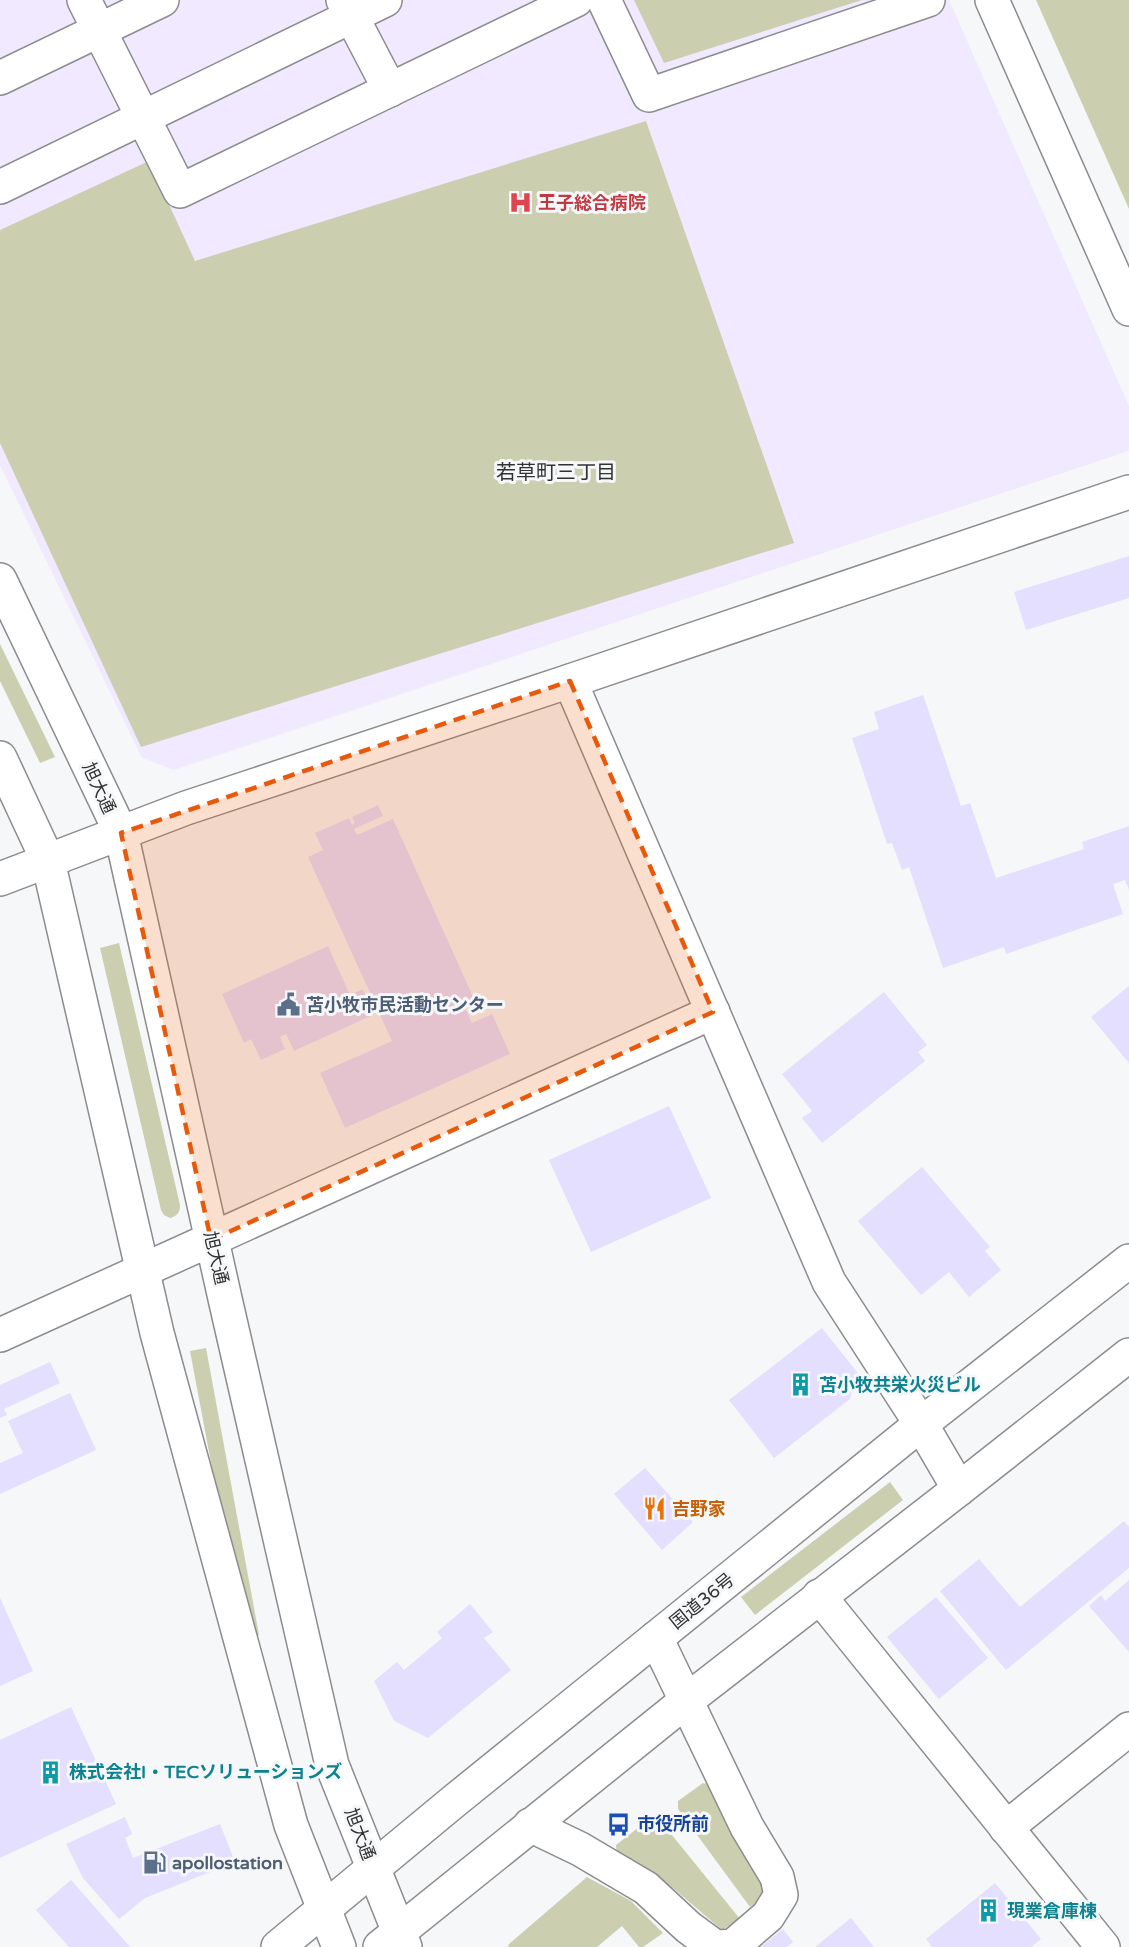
<svg xmlns="http://www.w3.org/2000/svg" width="1129" height="1947" font-family="'Varela Round','Noto Sans JP',sans-serif">
	<style>
		.medical { fill: #f0e9ff }
		.green { fill: #cbcfb0 }
		.building { fill: #e4deff }
		.lines { fill: none; stroke-linecap: round; stroke-linejoin: round }
		.minor-casing { stroke: #8c8c8e; stroke-width: 36 }
		.highway-casing { stroke: #8c8c8e; stroke-width: 36 }
		.minor { stroke: #fff; stroke-width: 33 }
		.highway { stroke: #fff; stroke-width: 33 }
		.marked { fill: #e8590c; fill-opacity: 0.2; stroke: #e8590c; stroke-width: 4.5; stroke-dasharray: 12 8; stroke-linejoin: round }
		.labels { text-anchor: middle; stroke-width: 6; stroke-linejoin: round; paint-order: stroke }
		.health-label { font-size: 18px; font-weight: bold; fill: #be3a42; stroke: #f6f7f9; text-anchor: start }
		.street-label { font-size: 18px; fill: #313232; stroke: #f6f7f9 }
		.service-label { font-size: 18px; font-weight: bold; fill: #4e5e75; stroke: #f6f7f9; text-anchor: start }
		.culture-label { font-size: 18px; font-weight: bold; fill: #0d838f; stroke: #f6f7f9; text-anchor: start }
		.food-label { font-size: 18px; font-weight: bold; fill: #c56008; stroke: #f6f7f9; text-anchor: start }
		.transit-label { font-size: 18px; font-weight: bold; fill: #164399; stroke: #f6f7f9; text-anchor: start }
		.neighbourhood-label { font-size: 20px; fill: #313232; stroke: #f6f7f9 }
	</style>
	<rect width="100%" height="100%" fill="#f6f7f9"/>
	<polygon class="medical" points="0,0 949,0 1129,406 1129,448 1128,451 174,770 142,758 0,465"/>
	<g class="green">
		<polygon points="634,0 862,0 664,63"/>
		<polygon points="1036,0 1129,0 1129,209"/>
		<polygon points="646,121 794,543 141,747 0,443 0,230 149,161 195,261"/>
		<polygon points="0,644 55,757 40,763 0,681"/>
		<path d="M119 943 180 1205C180 1213 177 1216 170 1218L164 1215 161 1210 100 948Z"/>
		<polygon points="206,1348 259,1635 244,1638 190,1351"/>
		<polygon points="890,1482 903,1500 755,1615 741,1597"/>
		<polygon points="703,1783 712,1785 767,1895 750,1907 678,1809 678,1801"/>
		<polygon points="648,1820 663,1824 740,1919 722,1930 673,1888 617,1857 616,1845"/>
		<polygon points="587,1877 631,1901 663,1933 643,1947 639,1947 622,1926 597,1947 508,1947 509,1944"/>
	</g>
	<g class="building">
		<polygon points="1129,556 1129,598 1026,630 1014,592"/>
		<polygon points="923,695 961,806 970,803 996,878 1084,849 1082,842 1129,826 1129,890 1125,880 1113,884 1123,914 1006,954 1004,947 943,968 909,867 902,870 892,843 887,844 852,738 879,729 874,712"/>
		<polygon points="378,805 383,816 354,829 357,835 393,819 474,999 463,1003 472,1023 492,1014 510,1054 345,1128 320,1073 392,1041 308,857 323,850 315,833 349,818 352,825 355,823 352,817"/>
		<polygon points="328,946 350,995 363,989 375,1014 294,1051 286,1034 280,1037 285,1049 261,1060 251,1039 244,1043 222,994"/>
		<polygon points="1129,986 1129,1063 1091,1017"/>
		<polygon points="884,992 927,1045 918,1052 925,1061 822,1143 802,1118 812,1111 782,1074"/>
		<polygon points="669,1106 711,1198 591,1252 549,1160"/>
		<polygon points="922,1167 990,1247 985,1251 1001,1270 969,1297 949,1272 921,1295 858,1221"/>
		<polygon points="822,1328 857,1372 850,1399 774,1458 729,1400"/>
		<polygon points="50,1362 60,1383 4,1409 7,1415 0,1418 0,1385"/>
		<polygon points="70,1393 96,1450 0,1494 0,1463 23,1453 8,1421"/>
		<polygon points="645,1468 693,1522 662,1550 614,1494"/>
		<polygon points="1124,1521 1129,1527 1129,1568 1006,1670 940,1591 979,1559 1020,1607"/>
		<polygon points="1129,1580 1129,1652 1089,1606 1101,1595 1105,1601"/>
		<polygon points="936,1597 988,1658 939,1699 887,1637"/>
		<polygon points="0,1598 33,1671 0,1686"/>
		<polygon points="470,1604 493,1632 484,1638 511,1670 428,1738 394,1721 374,1681 397,1662 404,1670 442,1638 437,1632"/>
		<polygon points="71,1707 116,1804 0,1858 0,1740"/>
		<polygon points="125,1817 132,1834 125,1838 133,1858 220,1824 235,1862 145,1898 119,1919 83,1878 66,1844"/>
		<polygon points="71,1880 130,1947 69,1947 36,1910"/>
		<polygon points="995,1883 1041,1939 1031,1947 932,1947 926,1939"/>
		<polygon points="851,1918 874,1947 815,1947"/>
		<polygon points="783,1929 793,1942 787,1947 760,1947"/>
	</g>
	<g class="lines">
		<defs>
			<g id="minor">
				<polyline points="84,0 180,191 576,0"/>
				<polyline points="343,0 390,90"/>
				<polyline points="604,0 649,95 928,0"/>
				<polyline points="992,0 1129,309"/>
				<polyline points="0,78 162,0"/>
				<polyline points="0,187 385,0"/>
				<polyline points="0,580 121,833 226,1303 332,1765 405,1947"/>
				<polyline points="570,681 829,1282 921,1424 959,1489"/>
				<polyline points="0,758 48,861 157,1333 291,1825 339,1947"/>
				<polyline points="0,879 186,808 570,681 1129,492"/>
				<polyline points="0,1335 713,1012"/>
				<polyline points="819,1596 1103,1947"/>
				<polyline points="656,1638 747,1827 777,1877 781,1895 768,1916 733,1946 719,1947"/>
				<polyline points="530,1825 580,1849 646,1888 688,1927 715,1947"/>
				<polyline points="1006,1828 1129,1729"/>
			</g>
			<g id="highway">
				<polyline points="278,1947 453,1802 921,1424 1129,1261"/>
				<polyline points="380,1947 686,1701 959,1489 1129,1355"/>
			</g>
		</defs>
		<use href="#minor" class="minor-casing"/>
		<use href="#highway" class="highway-casing"/>
		<use href="#minor" class="minor"/>
		<use href="#highway" class="highway"/>
	</g>
	<path class="marked" d="M570 681 713 1012 211 1240 121 833Z"/>
	<defs>
		<symbol id="hospital-bare" viewBox="-9 -9 18 18"><path d="M-5-5h3v3.5h4V-5h3V5h-3V1.5h-4V5h-3Z" fill="#e0444e" stroke="#f6f7f9" stroke-width="2.5" paint-order="stroke"/></symbol>
		<symbol id="civic-bare" viewBox="-9 -9 18 18"><path d="M-.6-6.5H3V-4.5H.6V-3L4-1V1h2V6H-6V1h2V-1L-.6-3ZM-1.2 2.5V6h2.4V2.5Z" fill="#5c6f8a" stroke="#f6f7f9" stroke-width="2.5" paint-order="stroke"/></symbol>
		<symbol id="building-bare" viewBox="-9 -9 18 18"><path d="M-4-6H4V6H1V3H-1V6H-4ZM-2.5-4.3h1.7v1.8h-1.7ZM.8-4.3h1.7v1.8H.8ZM-2.5-1h1.7V.8h-1.7ZM.8-1h1.7V.8H.8Z" fill="#0f9aa8" stroke="#f6f7f9" stroke-width="2.5" paint-order="stroke"/></symbol>
		<symbol id="restaurant-bare" viewBox="-9 -9 18 18"><path d="M-5-6h1v4h1v-4h1v4h1v-4h1v5L-1.5 .5V6h-2V.5L-5-1ZM5-6V6H3V1.5H1.5Q1.5-4 5-6Z" fill="#e8710a" stroke="#f6f7f9" stroke-width="2.5" paint-order="stroke"/></symbol>
		<symbol id="bus-bare" viewBox="-9 -9 18 18"><path d="M-5-6H5V4H4V6H2V4H-2V6H-4V4H-5ZM-3.5-4V0h7V-4ZM-3.5 1.2v1.5H-2V1.2ZM2 1.2v1.5H3.5V1.2Z" fill="#1a4fb4" stroke="#f6f7f9" stroke-width="2.5" paint-order="stroke"/></symbol>
		<symbol id="fuel-bare" viewBox="-9 -9 18 18"><path d="M-5.5-6h7V0h2V4h1.3V-2.5L3-4.5l.8-.8L6-3V5H2.5V1h-1V6h-7ZM-4.2-4.7v3.2H.2V-4.7Z" fill="#5c6f8a" stroke="#f6f7f9" stroke-width="2.5" paint-order="stroke"/></symbol>
	</defs>
	<g fill-rule="evenodd">
		<use href="#hospital-bare" x="504" y="186" width="33" height="33"/>
		<use href="#civic-bare" x="272" y="988" width="33" height="33"/>
		<use href="#building-bare" x="784" y="1368" width="33" height="33"/>
		<use href="#restaurant-bare" x="638" y="1492" width="33" height="33"/>
		<use href="#building-bare" x="34" y="1756" width="33" height="33"/>
		<use href="#bus-bare" x="602" y="1808" width="33" height="33"/>
		<use href="#fuel-bare" x="138" y="1846" width="33" height="33"/>
		<use href="#building-bare" x="972" y="1894" width="33" height="33"/>
	</g>
	<g class="labels">
		<g class="health-label">
			<text x="538" y="209">王子総合病院</text>
		</g>
		<g class="street-label">
			<text transform="translate(99 788) rotate(65)" y="6">旭大通</text>
			<text transform="translate(216 1258) rotate(77)" y="6">旭大通</text>
			<text transform="translate(702 1601) rotate(-39)" y="6">国道36号</text>
			<text transform="translate(360 1834) rotate(69)" y="6">旭大通</text>
		</g>
		<g class="service-label">
			<text x="306" y="1011">苫小牧市民活動センター</text>
			<text x="172" y="1869">apollostation</text>
		</g>
		<g class="culture-label">
			<text x="819" y="1391">苫小牧共栄火災ビル</text>
			<text x="69" y="1778">株式会社I・TECソリューションズ</text>
			<text x="1007" y="1917">現業倉庫棟</text>
		</g>
		<g class="food-label">
			<text x="672" y="1515">吉野家</text>
		</g>
		<g class="transit-label">
			<text x="637" y="1830">市役所前</text>
		</g>
		<g class="neighbourhood-label">
			<text x="556" y="479">若草町三丁目</text>
		</g>
	</g>
</svg>
